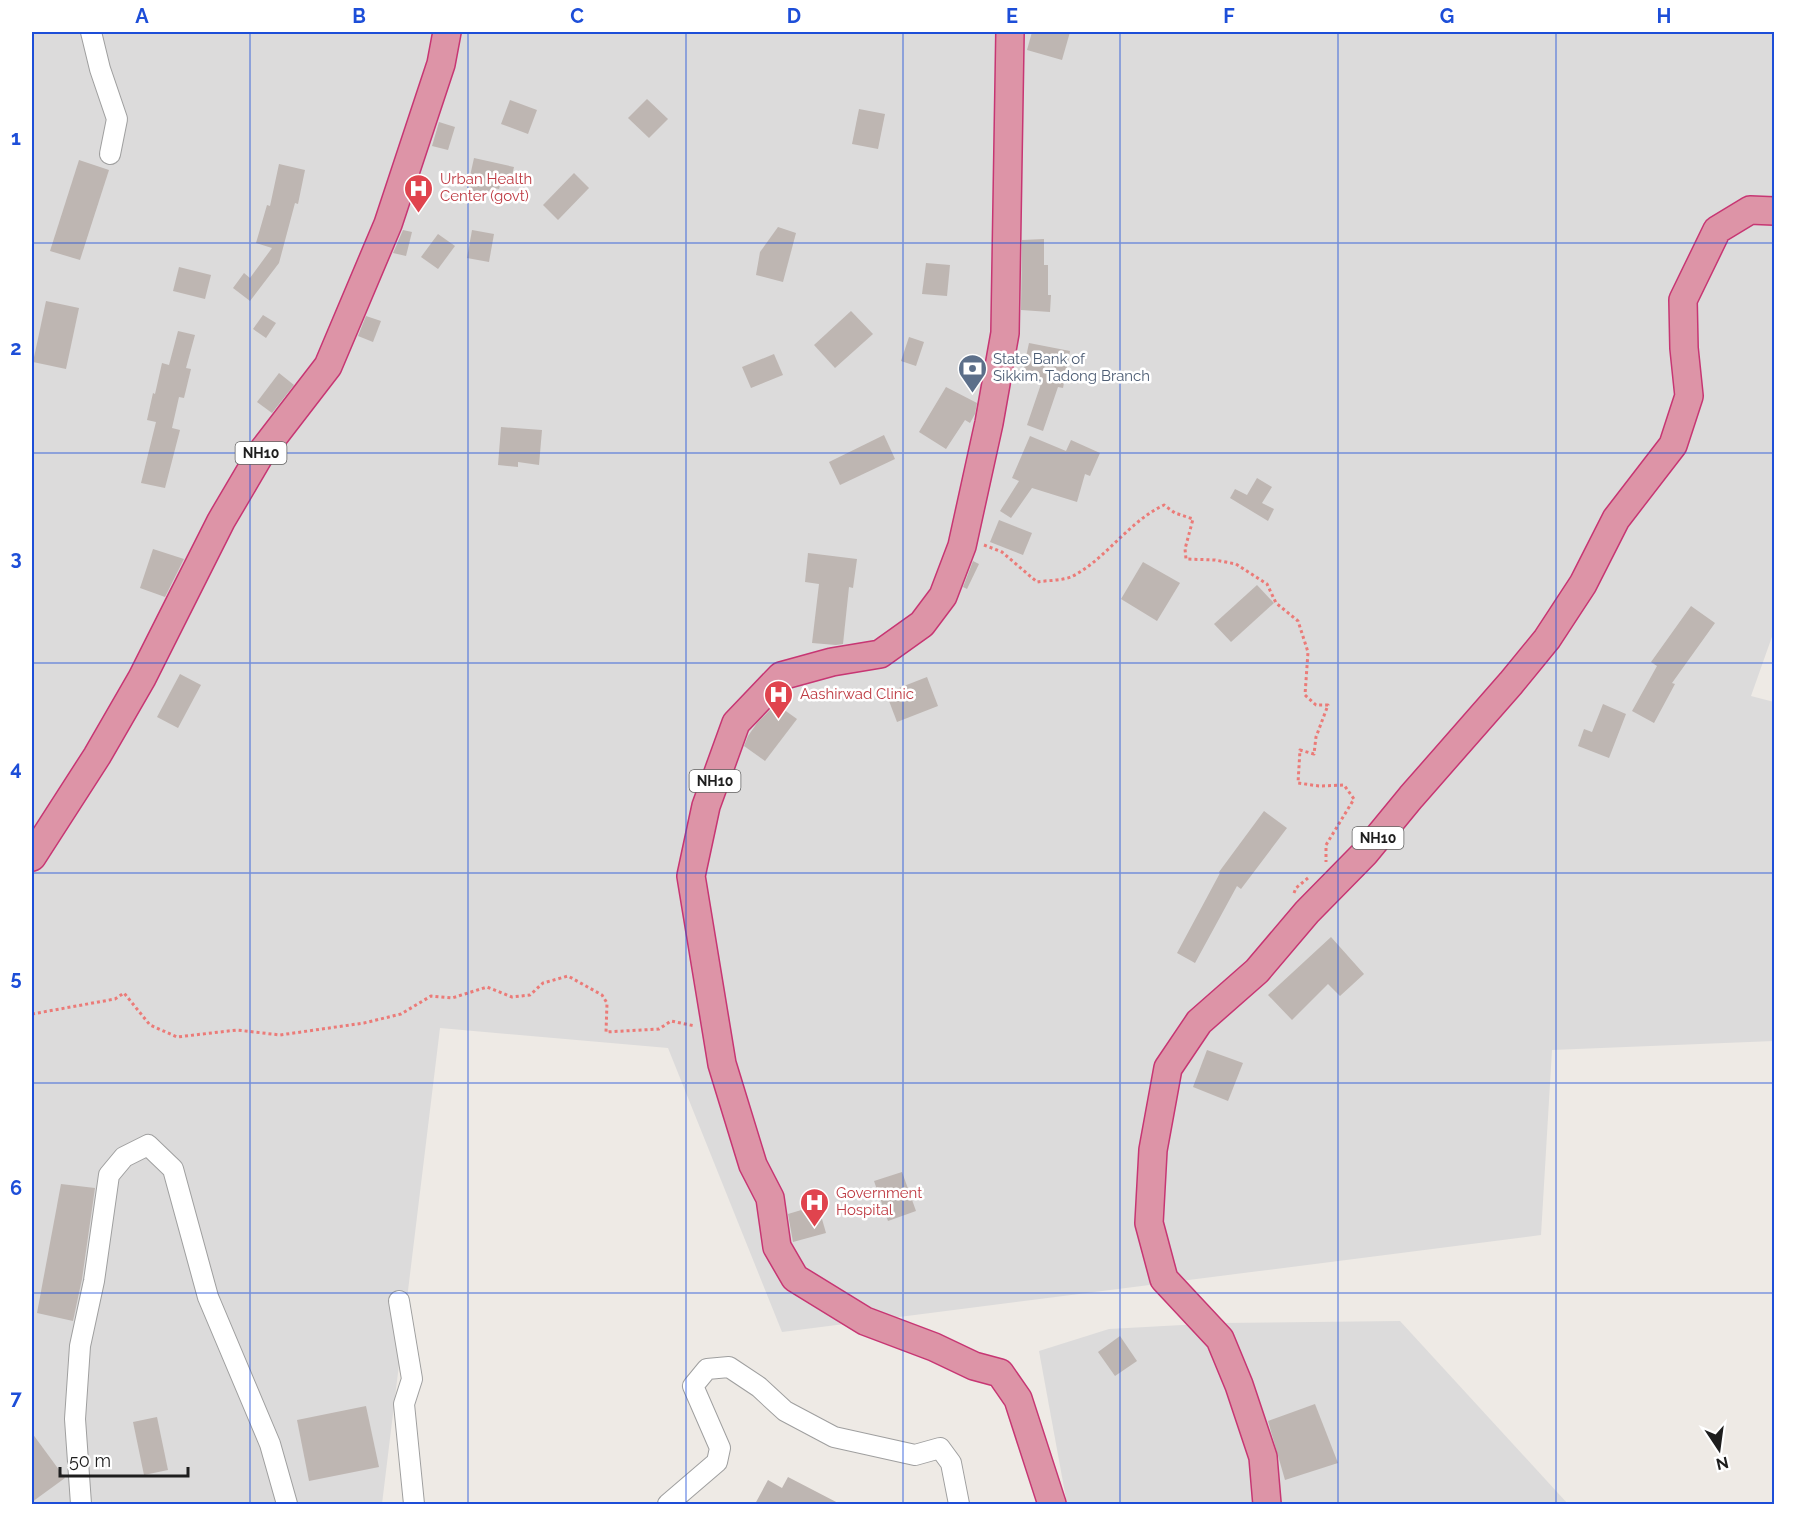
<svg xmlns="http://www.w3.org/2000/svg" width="1806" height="1536" font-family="Raleway,sans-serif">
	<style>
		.residential { fill: #dcdbdb }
		.building { fill: #beb6b2 }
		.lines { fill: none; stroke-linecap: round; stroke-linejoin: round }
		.minor-casing { stroke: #9f9f9f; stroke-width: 22 }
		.highway-casing { stroke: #c73673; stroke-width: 30 }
		.path { stroke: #eb7b78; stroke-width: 3; stroke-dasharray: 3 3; stroke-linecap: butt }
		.minor { stroke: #fff; stroke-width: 20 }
		.highway { stroke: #dd94a7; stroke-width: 27 }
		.grid { fill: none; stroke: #1d4ed8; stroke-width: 1.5; stroke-opacity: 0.55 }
		.labels { text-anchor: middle; stroke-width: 5; stroke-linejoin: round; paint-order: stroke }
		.shield { fill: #fff; stroke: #626262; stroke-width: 1.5 }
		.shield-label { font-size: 14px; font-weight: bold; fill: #1e1e1e }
		.health-label { font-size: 15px; fill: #be3a42; stroke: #fff; text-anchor: start }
		.service-label { font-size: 15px; fill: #4e5e75; stroke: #fff; text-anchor: start }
		.neatline { fill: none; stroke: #1d4ed8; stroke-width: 2 }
		.grid-label { font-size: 20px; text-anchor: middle; font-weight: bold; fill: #1d4ed8 }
	</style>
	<rect width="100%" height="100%" fill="#eeeae5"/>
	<g class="residential">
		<polygon points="32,32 1774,32 1774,631 1751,696 1774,702 1774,1041 1552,1050 1541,1235 782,1332 668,1048 440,1028 382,1504 32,1504"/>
		<polygon points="1400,1321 1568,1504 1067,1504 1039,1351 1109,1329 1219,1323"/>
	</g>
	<g class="building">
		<polygon points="1032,32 1070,32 1062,60 1027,50"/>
		<polygon points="647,99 668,119 649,138 628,118"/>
		<polygon points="510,100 537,110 528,134 501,124"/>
		<polygon points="859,109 885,114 878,149 852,144"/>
		<polygon points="439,122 455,127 448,150 432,146"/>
		<polygon points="474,158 514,167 510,184 501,182 499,189 494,188 493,192 491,191 490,195 467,190"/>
		<polygon points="79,160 109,170 80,260 50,251"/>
		<polygon points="279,164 305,170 298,204 295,203 279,263 250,301 233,288 244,273 250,278 272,248 256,243 267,205 270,206"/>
		<polygon points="574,173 589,188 558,220 543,205"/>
		<polygon points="778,227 796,233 783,282 756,275 760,252"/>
		<polygon points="403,230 412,232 406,256 393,253"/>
		<polygon points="472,230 494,234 489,262 467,258"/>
		<polygon points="438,234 455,246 438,269 421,257"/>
		<polygon points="1044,239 1044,265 1048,265 1048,295 1051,295 1050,312 1021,310 1022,240"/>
		<polygon points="926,263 950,265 947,296 922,294"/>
		<polygon points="179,267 211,275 205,299 173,291"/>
		<polygon points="46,301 79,308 66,369 33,362"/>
		<polygon points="851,311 873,334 835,368 814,345"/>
		<polygon points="263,315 276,323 266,338 253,329"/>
		<polygon points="366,316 381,321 373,342 358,336"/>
		<polygon points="178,331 195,335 186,368 191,369 184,398 179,397 172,428 180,430 165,488 141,483 156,422 147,420 153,393 155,394 162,363 169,365"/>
		<polygon points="909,337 924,342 916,366 901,361"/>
		<polygon points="1029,343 1070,351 1063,388 1058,387 1043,431 1027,425 1041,384 1021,380"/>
		<polygon points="774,354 783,375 751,388 742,367"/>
		<polygon points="279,373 294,385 272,413 257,402"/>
		<polygon points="946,387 977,403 975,414 970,423 965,420 946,449 919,432"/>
		<polygon points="501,427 542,430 539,465 518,462 518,467 498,465"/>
		<polygon points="884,435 895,459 840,485 829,462"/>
		<polygon points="1030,436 1066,451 1071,440 1100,453 1090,476 1085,474 1077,502 1032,488 1011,518 1000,511 1019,481 1012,478"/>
		<polygon points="1257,478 1272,487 1262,503 1274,509 1268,521 1230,498 1235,489 1247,495"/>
		<polygon points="999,520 1032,533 1023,555 990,542"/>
		<polygon points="153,549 184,559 165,597 140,588"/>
		<polygon points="808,553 857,559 853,588 849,587 843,644 836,645 812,643 819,584 805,582"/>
		<polygon points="973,561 979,564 967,589 963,587"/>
		<polygon points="1143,562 1180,583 1157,621 1121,599"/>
		<polygon points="1257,585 1274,603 1231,642 1214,624"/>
		<polygon points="1691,606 1715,623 1672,683 1675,684 1654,723 1632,711 1657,666 1651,662"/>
		<polygon points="180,674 201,685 178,728 157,717"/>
		<polygon points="927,677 938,706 897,722 886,693"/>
		<polygon points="776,704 797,719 765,761 744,746 748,736 757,723"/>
		<polygon points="1603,704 1626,714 1609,758 1578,746 1584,729 1592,732"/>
		<polygon points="1264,811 1287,828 1241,889 1237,886 1195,963 1177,953 1220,873 1219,872"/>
		<polygon points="1331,937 1364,974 1340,996 1328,984 1292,1020 1268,995"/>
		<polygon points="1207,1050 1243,1063 1228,1101 1193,1087"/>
		<polygon points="902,1172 916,1211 888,1221 874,1181"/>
		<polygon points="61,1184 95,1188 82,1279 73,1321 37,1313"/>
		<polygon points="818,1205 826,1233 793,1242 788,1214"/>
		<polygon points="1120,1336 1137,1361 1115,1376 1098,1352"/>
		<polygon points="1315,1404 1338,1463 1285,1480 1268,1421"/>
		<polygon points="366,1406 379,1467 309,1481 297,1420"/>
		<polygon points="157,1417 168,1470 144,1475 133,1422"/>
		<polygon points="32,1433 65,1478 32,1502"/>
		<polygon points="788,1477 815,1491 840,1504 755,1504 768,1480 782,1488"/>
	</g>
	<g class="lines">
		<defs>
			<g id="minor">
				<polyline points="91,32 100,69 117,119 110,154"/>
				<polyline points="399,1301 412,1379 404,1404 414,1504"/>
				<polyline points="81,1504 75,1419 80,1346 94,1281 109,1175 124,1157 148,1145 173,1169 208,1297 270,1444 287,1504"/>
				<polyline points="668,1504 717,1462 720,1448 693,1386 707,1369 729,1367 759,1387 785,1411 834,1437 915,1455 940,1448 951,1463 959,1504"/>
			</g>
			<g id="highway">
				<polyline points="1010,32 1005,333 989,423 962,546 943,596 922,624 880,654 832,662 781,676 736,723 706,806 691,876 722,1064 753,1165 770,1198 777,1247 795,1278 865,1321 934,1347 974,1366 1000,1373 1018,1399 1052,1504"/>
				<polyline points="32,857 97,756 142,678 221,521 261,453 328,366 388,224 441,64 447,32"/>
				<polyline points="1267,1504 1263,1457 1239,1385 1220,1339 1164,1279 1149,1223 1153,1150 1168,1068 1199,1022 1257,971 1307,912 1365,853 1411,797 1511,683 1547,639 1583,584 1616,519 1673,445 1689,396 1684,348 1683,300 1717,230 1750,210 1774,211"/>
			</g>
		</defs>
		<use href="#minor" class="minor-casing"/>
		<use href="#highway" class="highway-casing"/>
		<g class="path">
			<path d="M984 545 1002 552 1037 582C1048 580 1063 581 1073 576 1107 558 1128 522 1164 505L1175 513 1193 519 1185 549 1186 559 1215 560 1236 564 1267 584 1276 603 1298 621 1308 652 1305 695 1316 705H1328L1316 737 1314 754 1300 750 1298 783 1319 786 1344 785 1354 799 1326 845V862"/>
			<polyline points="1294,893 1296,888 1308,878"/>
			<polyline points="32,1014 115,999 124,993 150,1025 177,1037 237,1030 280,1035 364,1023 401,1014 431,996 452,998 487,987 512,997 530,995 543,983 568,976 602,995 607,1003 606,1032 659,1029 671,1021 695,1026"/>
		</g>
		<use href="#minor" class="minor"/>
		<use href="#highway" class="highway"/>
	</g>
	<path class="grid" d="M250 32V1504M468 32V1504M686 32V1504M903 32V1504M1120 32V1504M1338 32V1504M1556 32V1504M32 243H1774M32 453H1774M32 663H1774M32 873H1774M32 1083H1774M32 1293H1774"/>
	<defs>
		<symbol id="hospital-pin" viewBox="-11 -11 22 30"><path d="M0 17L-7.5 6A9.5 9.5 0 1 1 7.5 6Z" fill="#e0444e" stroke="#fff"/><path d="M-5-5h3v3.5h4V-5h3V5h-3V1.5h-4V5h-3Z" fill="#fff"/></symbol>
		<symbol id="bank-pin" viewBox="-11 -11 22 30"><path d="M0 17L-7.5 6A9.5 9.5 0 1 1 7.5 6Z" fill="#5c6f8a" stroke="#fff"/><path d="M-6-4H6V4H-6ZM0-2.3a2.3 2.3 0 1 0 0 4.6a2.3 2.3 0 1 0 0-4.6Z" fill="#fff"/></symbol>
	</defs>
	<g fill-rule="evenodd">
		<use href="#hospital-pin" x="402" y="172" width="33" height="45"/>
		<use href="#bank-pin" x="956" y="352" width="33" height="45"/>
		<use href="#hospital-pin" x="762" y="678" width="33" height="45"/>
		<use href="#hospital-pin" x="798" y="1186" width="33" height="45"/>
	</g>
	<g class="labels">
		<g class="shield">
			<rect x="235.5" y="442" width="51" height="22" rx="4.5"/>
			<rect x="689.5" y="770" width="51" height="22" rx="4.5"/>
			<rect x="1352.5" y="827" width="51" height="22" rx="4.5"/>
		</g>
		<g class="shield-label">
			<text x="261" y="458">NH10</text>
			<text x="715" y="786">NH10</text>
			<text x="1378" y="843">NH10</text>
		</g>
		<g class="health-label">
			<text x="440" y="184">Urban Health<tspan x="440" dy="17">Center (govt)</tspan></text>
			<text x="800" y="699">Aashirwad Clinic</text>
			<text x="836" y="1198">Government<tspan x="836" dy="17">Hospital</tspan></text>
		</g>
		<g class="service-label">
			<text x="993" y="364">State Bank of<tspan x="993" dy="17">Sikkim, Tadong Branch</tspan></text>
		</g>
	</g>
	<rect width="1806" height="1536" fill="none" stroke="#ffffff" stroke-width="66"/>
	<g transform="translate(1719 1449) rotate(167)" stroke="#ffffff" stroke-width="4.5" paint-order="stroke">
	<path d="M0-4.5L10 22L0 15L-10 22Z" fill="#1e1e1e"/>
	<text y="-9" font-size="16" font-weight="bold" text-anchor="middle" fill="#1e1e1e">N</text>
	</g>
	<path d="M60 1467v9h128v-9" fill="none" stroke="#1e1e1e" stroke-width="3"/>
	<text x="69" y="1467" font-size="18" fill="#1e1e1e" stroke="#ffffff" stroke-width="4.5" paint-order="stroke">50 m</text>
	<rect x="33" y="33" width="1740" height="1470" class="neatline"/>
	<g class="grid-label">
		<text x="142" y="23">A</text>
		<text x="359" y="23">B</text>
		<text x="577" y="23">C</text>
		<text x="794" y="23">D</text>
		<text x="1012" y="23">E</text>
		<text x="1229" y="23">F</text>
		<text x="1447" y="23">G</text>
		<text x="1664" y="23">H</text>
		<text x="16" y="145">1</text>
		<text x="16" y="355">2</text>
		<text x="16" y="565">3</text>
		<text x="16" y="775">4</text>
		<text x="16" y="985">5</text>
		<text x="16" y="1195">6</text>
		<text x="16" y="1405">7</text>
	</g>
</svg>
